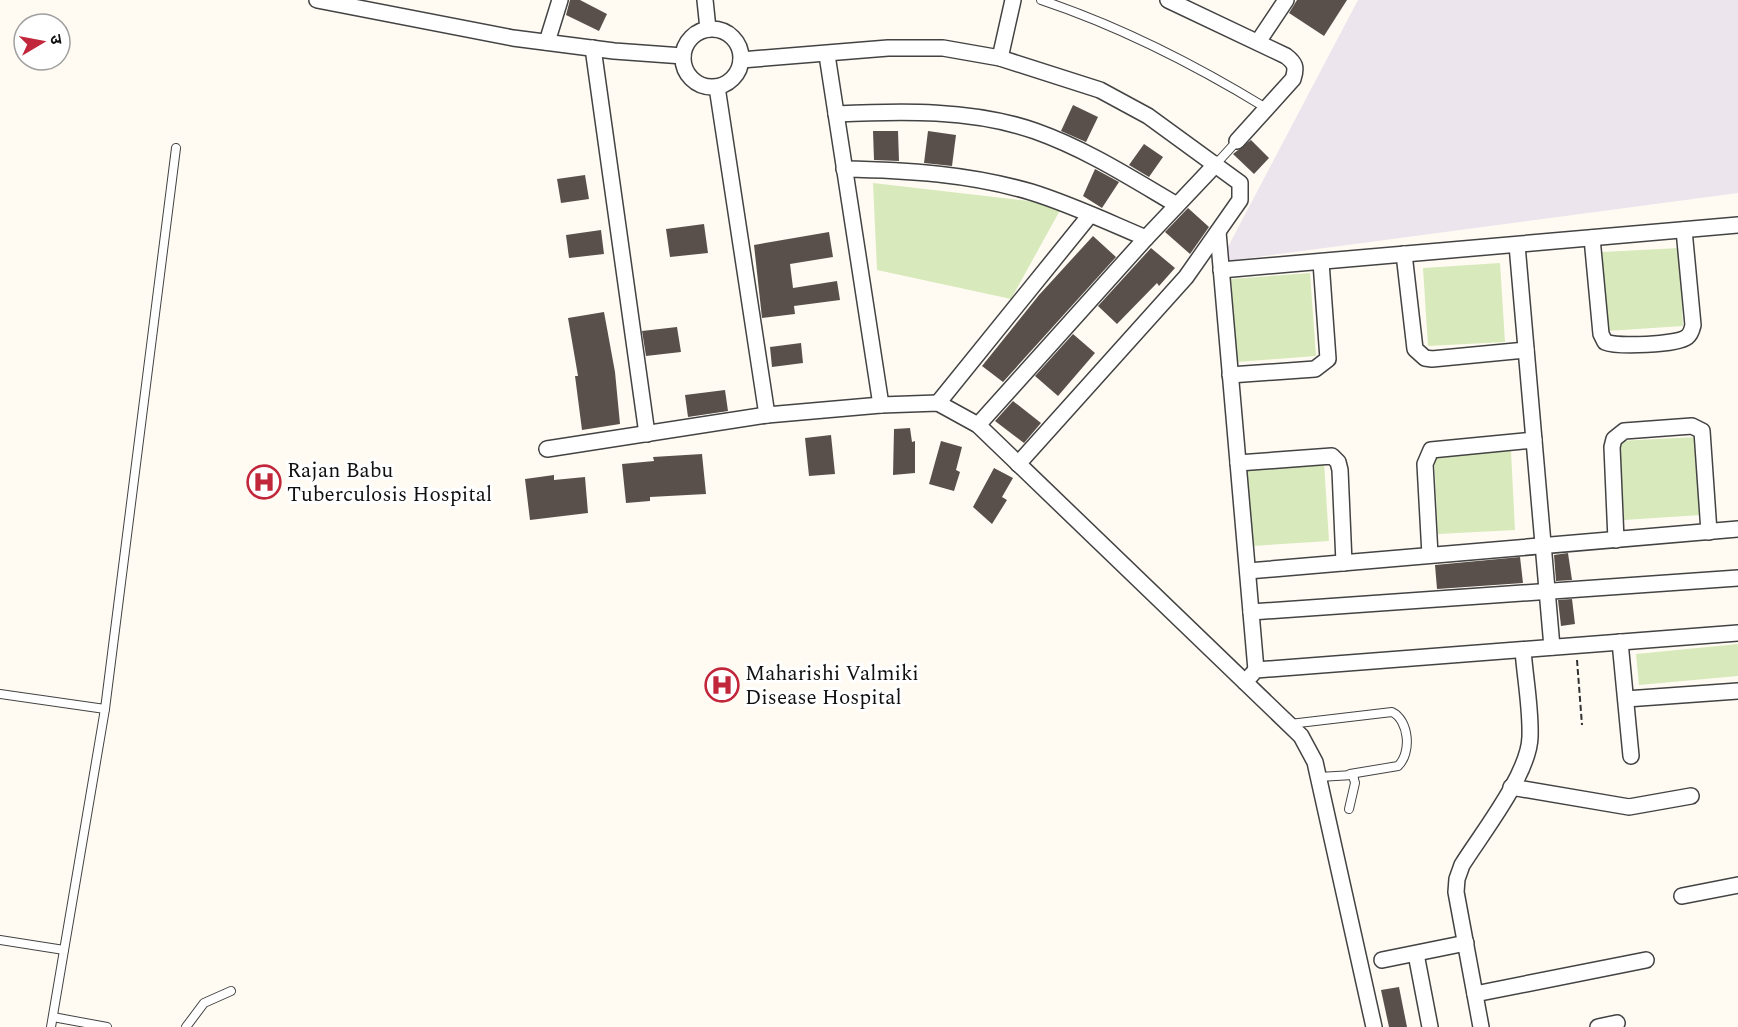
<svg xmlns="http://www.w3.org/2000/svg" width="1738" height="1027" font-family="Spectral,'Noto Sans Devanagari',serif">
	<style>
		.industrial { fill: #ece5ee }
		.green { fill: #d8eabb }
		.building { fill: #59504c }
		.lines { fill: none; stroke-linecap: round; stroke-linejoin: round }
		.lane-casing { stroke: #434343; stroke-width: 10 }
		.street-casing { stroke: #434343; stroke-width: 18 }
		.path { stroke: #323232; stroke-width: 2; stroke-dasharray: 6 3; stroke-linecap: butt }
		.lane { stroke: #fff; stroke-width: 8 }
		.street { stroke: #fff; stroke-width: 15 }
		.labels { text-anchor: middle; stroke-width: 6; stroke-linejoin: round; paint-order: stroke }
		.poi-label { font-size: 21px; fill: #101010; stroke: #fff; text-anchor: start }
	</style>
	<rect width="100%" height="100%" fill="#fffbf3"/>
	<polygon class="industrial" points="1358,0 1738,0 1738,193 1220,262"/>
	<g class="green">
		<polygon points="873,183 1063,205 1011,299 877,270"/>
		<polygon points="1679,248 1683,326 1607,331 1602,252"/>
		<polygon points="1500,263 1505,342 1428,346 1423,268"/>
		<polygon points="1310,273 1316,356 1237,362 1231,279"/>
		<polygon points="1696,437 1701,515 1624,520 1619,441"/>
		<polygon points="1511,451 1515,530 1438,534 1434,455"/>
		<polygon points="1324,462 1329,541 1252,546 1247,467"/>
		<polygon points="1738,644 1738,676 1639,685 1636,654"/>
	</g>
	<g class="building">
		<polygon points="570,0 580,0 607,14 599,31 566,15"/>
		<polygon points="1297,0 1347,0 1324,36 1289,13"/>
		<polygon points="1073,105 1098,117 1086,142 1061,131"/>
		<polygon points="873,131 898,131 899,161 874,160"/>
		<polygon points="928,131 956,135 952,166 924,163"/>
		<polygon points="1251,140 1269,158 1254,174 1233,154"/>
		<polygon points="1144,144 1163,157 1149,177 1129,165"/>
		<polygon points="1095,169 1119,182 1102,208 1083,196"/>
		<polygon points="585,175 589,199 561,203 557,179"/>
		<polygon points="1188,208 1209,227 1190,254 1165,232"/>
		<polygon points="704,224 708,253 670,257 666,229"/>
		<polygon points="601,230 604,254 569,258 566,235"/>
		<polygon points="829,232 833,257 790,264 793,288 837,281 840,300 794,306 795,314 762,318 754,245"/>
		<polygon points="1093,236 1116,257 1003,382 982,366 1039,295"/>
		<polygon points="1151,248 1175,268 1159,286 1157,283 1117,324 1098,306"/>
		<polygon points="604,312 615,372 620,424 582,430 575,376 578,376 568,318"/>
		<polygon points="677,327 681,352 646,356 642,331"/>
		<polygon points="1073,334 1095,353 1058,396 1035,376"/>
		<polygon points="801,343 803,363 772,367 770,347"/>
		<polygon points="725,390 728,411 688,417 685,395"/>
		<polygon points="1013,401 1041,423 1024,443 995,421"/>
		<polygon points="910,428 912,442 915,441 915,473 893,475 894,429"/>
		<polygon points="831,435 835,474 809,476 805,438"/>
		<polygon points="941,441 962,447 956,470 960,472 954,491 929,484"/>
		<polygon points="702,454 706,494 650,497 650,501 626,503 622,464 654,461 653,457"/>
		<polygon points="994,468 1013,478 1002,497 1007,500 992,524 973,507"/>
		<polygon points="554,475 554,480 585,477 588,513 530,520 525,479"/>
		<polygon points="1568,553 1572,580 1556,581 1554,555"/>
		<polygon points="1520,557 1523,583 1437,589 1435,565"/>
		<polygon points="1572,599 1575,624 1561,626 1558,600"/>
		<polygon points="1399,987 1407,1027 1389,1027 1381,990"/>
	</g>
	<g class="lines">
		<defs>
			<g id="lane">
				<path d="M1041 0C1122 27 1194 64 1266 108"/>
				<polyline points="1216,164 1237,141"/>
				<polyline points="0,694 105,709 176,148"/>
				<path d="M1290 724 1392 712C1409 720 1412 753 1398 766L1350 774"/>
				<polyline points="1319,777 1353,775 1355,783 1349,809"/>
				<polyline points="0,940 64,950"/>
				<polyline points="53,1017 107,1027"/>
				<polyline points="51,1027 105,709"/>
				<polyline points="186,1027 204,1003 231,991"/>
			</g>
			<g id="street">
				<polyline points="317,0 513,38 614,51 683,56"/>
				<polyline points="705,0 708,29"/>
				<path d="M1168 0 1286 56C1295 63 1297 67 1293 79L1237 141"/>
				<circle cx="712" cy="58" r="29"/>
				<polyline points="547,42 560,0"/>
				<polyline points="1258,42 1286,0"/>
				<polyline points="593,48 647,434"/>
				<polyline points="827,55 881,405"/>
				<polyline points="1000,58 1013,0"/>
				<polyline points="741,60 888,48 943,48 1000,58 1100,90 1148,116 1240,183 1240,200 1186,277 1018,464"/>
				<polyline points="717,87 767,415"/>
				<path d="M836 114C901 111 972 109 1035 131 1086 149 1131 178 1177 205"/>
				<path d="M844 169C907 170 970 174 1031 192 1070 204 1108 222 1146 238L978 425"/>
				<polyline points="1218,232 1256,670"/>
				<polyline points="1146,238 1216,164"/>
				<path d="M1592 238 1601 334 1605 342C1617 347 1677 345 1687 337 1691 334 1692 329 1693 325L1684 230"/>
				<polyline points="1517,245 1552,647"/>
				<polyline points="1404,254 1415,349 1425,358 1432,359 1526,350"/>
				<polyline points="1221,270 1738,225"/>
				<polyline points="1230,375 1315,369 1328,359 1321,262"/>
				<polyline points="938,403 1090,215"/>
				<polyline points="547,449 767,415 881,405 938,403 978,425 1301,736 1315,762 1374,1027"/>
				<polyline points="1238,463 1332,456 1338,462 1340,470 1344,563"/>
				<polyline points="1616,540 1612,447 1614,439 1624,431 1692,426 1702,431 1709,532"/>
				<polyline points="1430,555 1425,464 1431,450 1534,440"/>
				<polyline points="1248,571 1738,529"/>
				<polyline points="1251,612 1738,578"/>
				<polyline points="1620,642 1631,756"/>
				<polyline points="1245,682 1256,670 1738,633"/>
				<polyline points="1626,699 1738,691"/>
				<polyline points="1511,787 1629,807 1691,796"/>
				<polyline points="1682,896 1738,885"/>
				<polyline points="1416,954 1430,1027"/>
				<polyline points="1382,960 1466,943"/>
				<polyline points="1475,994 1646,960"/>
				<path d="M1481 1027 1456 892 1457 879 1462 865C1482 833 1529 774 1530 737 1531 708 1525 678 1523 650"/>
				<polyline points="1598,1027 1617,1023"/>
			</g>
		</defs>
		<use href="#lane" class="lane-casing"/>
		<use href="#street" class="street-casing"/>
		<polyline class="path" points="1577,660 1582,725"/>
		<use href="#lane" class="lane"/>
		<use href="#street" class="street"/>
	</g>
	<defs>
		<symbol id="hospital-ring" viewBox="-11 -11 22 22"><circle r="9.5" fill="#fff" stroke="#c1263b" stroke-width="1.5"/><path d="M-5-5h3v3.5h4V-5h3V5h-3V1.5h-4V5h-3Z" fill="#c1263b"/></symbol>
	</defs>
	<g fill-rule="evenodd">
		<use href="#hospital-ring" x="245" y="463" width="38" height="38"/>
		<use href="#hospital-ring" x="703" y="666" width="38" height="38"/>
	</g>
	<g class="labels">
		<g class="poi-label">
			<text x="287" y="477">Rajan Babu<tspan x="287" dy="24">Tuberculosis Hospital</tspan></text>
			<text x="745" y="680">Maharishi Valmiki<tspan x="745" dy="24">Disease Hospital</tspan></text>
		</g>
	</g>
	<g transform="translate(42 42) rotate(80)"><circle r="28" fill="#ffffff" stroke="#9f9f9f" stroke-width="1.5"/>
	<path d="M0-4.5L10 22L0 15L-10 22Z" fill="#c1263b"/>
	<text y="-9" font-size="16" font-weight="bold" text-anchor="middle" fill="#101010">उ</text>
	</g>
</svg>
